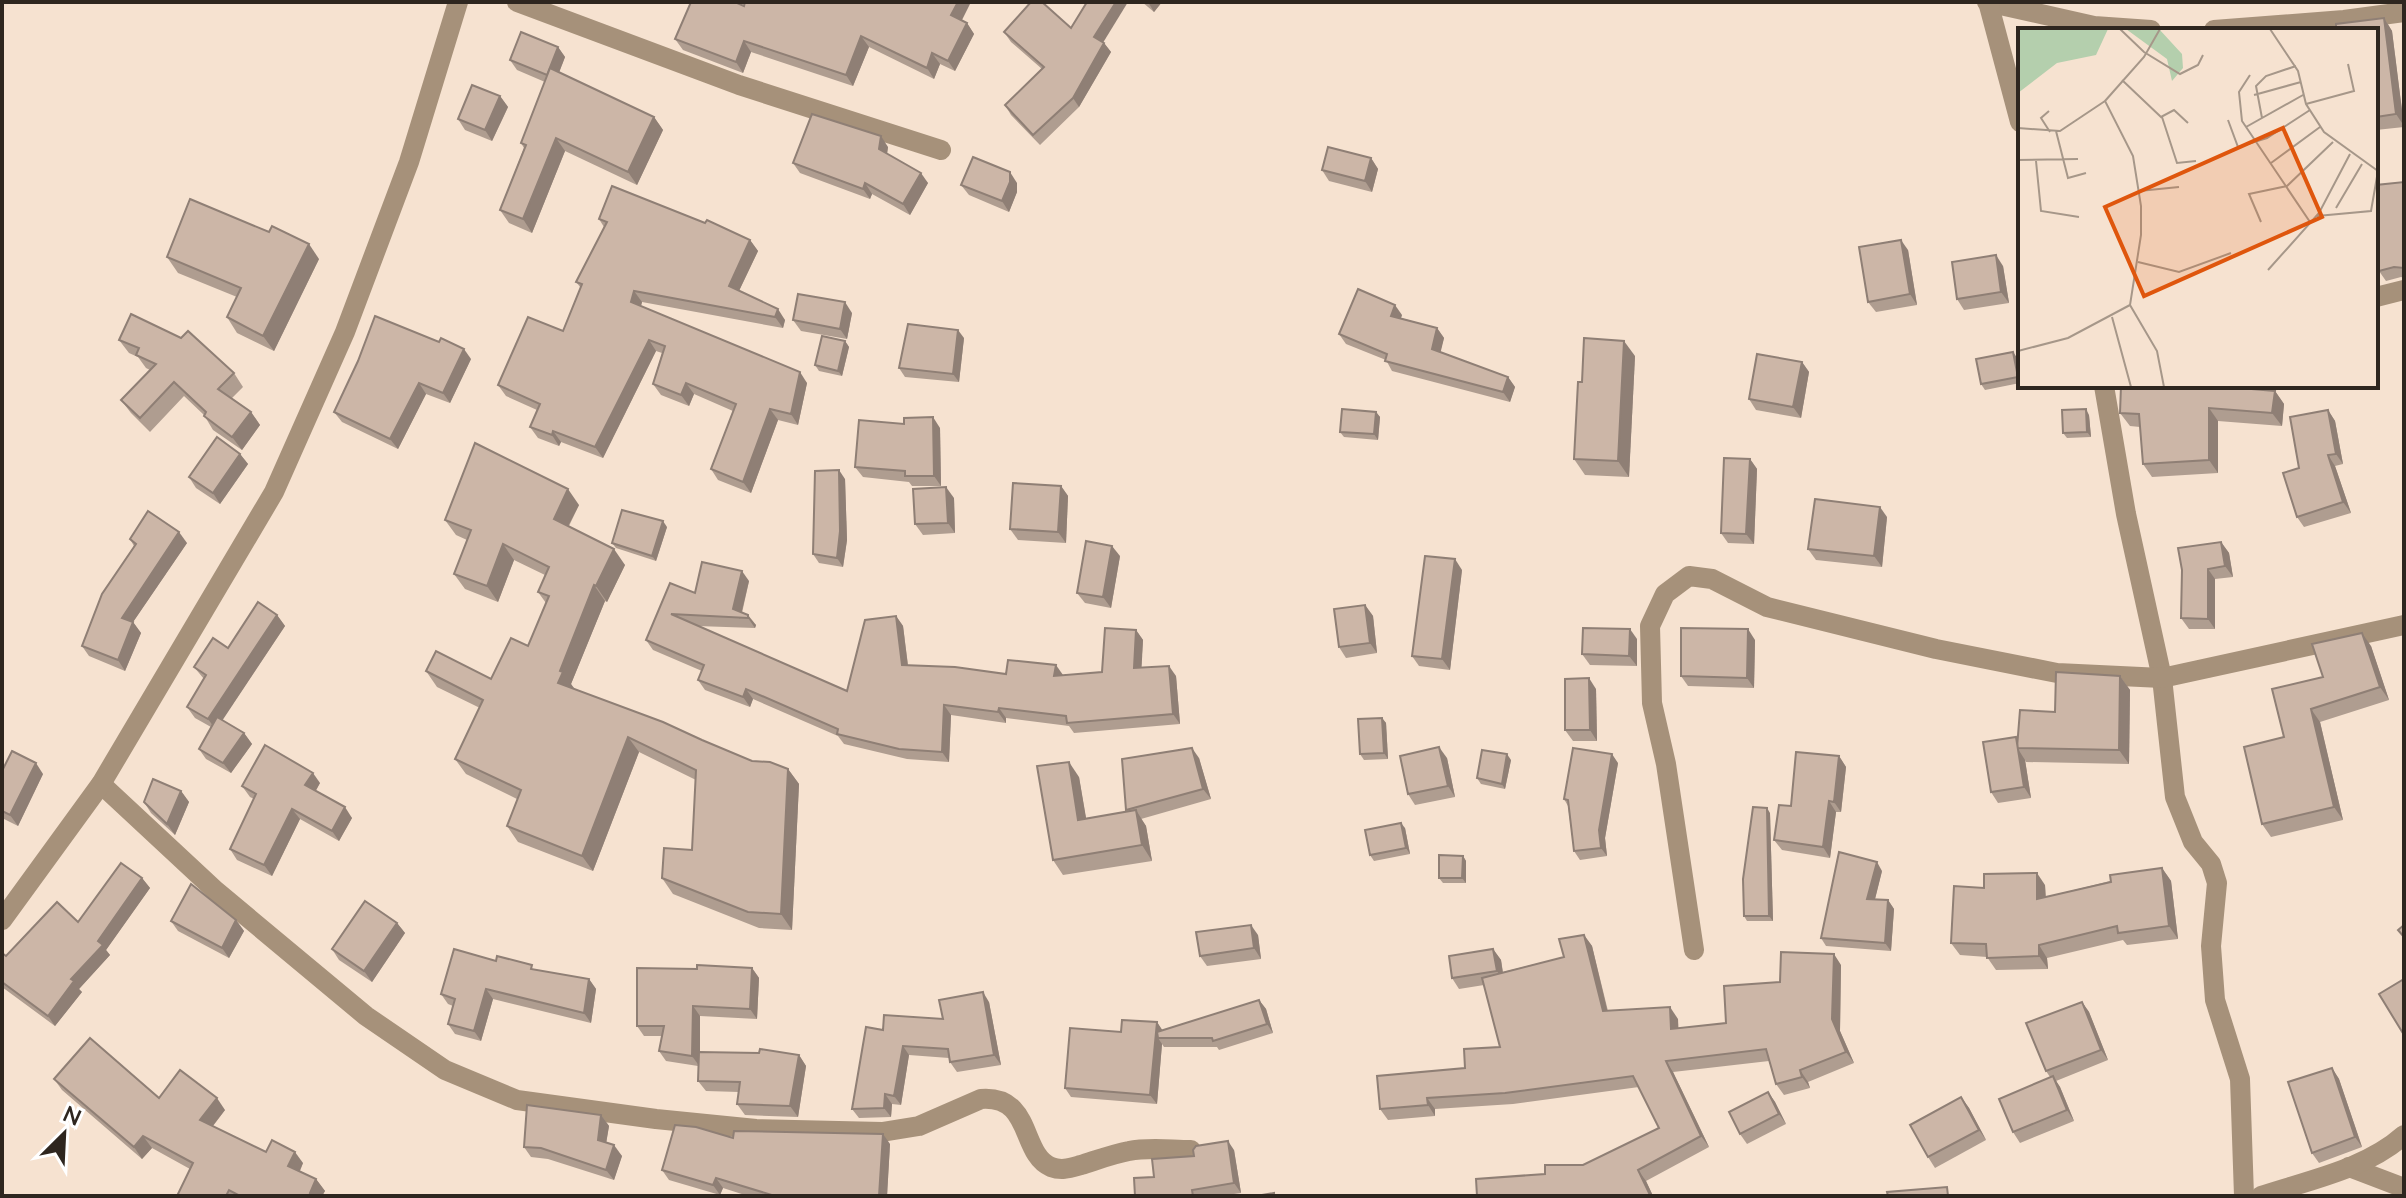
<svg xmlns="http://www.w3.org/2000/svg" width="2406" height="1198" font-family="Lato,sans-serif">
	<style>
		.lines { fill: none; stroke-linecap: round; stroke-linejoin: round }
		.minor { stroke: #a6917a; stroke-width: 20 }
		.tertiary { stroke: #a6917a; stroke-width: 20 }
		.wall { fill: #af9d90 }
		.shaded-wall { fill: #8f7f75 }
		.building { fill: #ccb6a7; stroke: #8f7f75; stroke-width: 2 }
		.inset-road { fill: none; stroke: #a69789; stroke-width: 2 }
		.view { fill: #df560d; fill-opacity: 0.15; stroke: #df560d; stroke-width: 4 }
		.inset-edge { fill: none; stroke: #2e261f; stroke-width: 4 }
	</style>
	<rect width="100%" height="100%" fill="#f6e2d0"/>
	<g class="lines">
		<g class="minor">
			<polyline points="517,2 739,85 941,150"/>
			<polyline points="1987,2 2094,26 2151,30"/>
			<polyline points="1988,2 2020,122"/>
			<polyline points="2214,30 2344,20 2404,12"/>
			<polyline points="2376,297 2404,290"/>
			<polyline points="2104,386 2126,514 2162,678 2175,797 2193,842 2211,864 2217,883 2211,946 2215,1000 2240,1079 2244,1196"/>
			<path d="M101 784 216 891 366 1016 445 1070 517 1100 656 1119 756 1129 882 1132 919 1126 981 1099C1033 1095 1020 1154 1051 1167 1062 1171 1070 1168 1081 1165 1097 1160 1113 1154 1129 1151 1148 1147 1171 1150 1191 1150"/>
			<polyline points="1694,950 1666,764 1652,703 1650,626 1665,594 1689,576 1712,579 1767,607 1936,649 2057,673 2162,678 2404,625"/>
			<polyline points="2349,1167 2404,1188"/>
			<path d="M2261 1196C2309 1180 2366 1169 2404 1135"/>
		</g>
		<polyline class="tertiary" points="2,920 101,784 274,492 345,332 409,162 458,2"/>
	</g>
	<g class="wall">
		<polygon points="1142,2 1162,2 1154,12"/>
		<polygon points="2384,18 2392,31 2404,127 2376,130 2376,30"/>
		<polygon points="962,20 967,23 974,34 955,71 940,64 934,79 869,47 853,86 751,52 743,73 683,50 675,39"/>
		<polygon points="1071,28 1104,43 1111,52 1079,107 1040,145 1011,115 1005,105 1042,69 1011,42 1004,32"/>
		<polygon points="558,47 565,57 559,72 654,117 663,130 637,185 565,151 532,233 509,223 500,210 524,148 521,143 545,82 517,70 510,60"/>
		<polygon points="500,96 508,107 492,141 465,130 458,119"/>
		<polygon points="888,147 887,154 928,183 910,215 872,194 870,199 800,173 793,163"/>
		<polygon points="1371,158 1378,169 1372,192 1329,181 1322,170"/>
		<polygon points="2404,182 2404,278 2401,277 2386,281 2379,271"/>
		<polygon points="1017,183 1017,192 1009,212 969,195 961,185"/>
		<polygon points="599,219 705,223 750,240 758,251 739,291 785,320 783,328 642,302 641,306 807,383 798,425 778,420 751,493 718,480 711,469 733,411 694,394 689,406 661,395 653,384 662,353 656,351 603,458 561,442 559,446 538,438 530,427 537,410 506,396 498,385 563,331 581,288 576,282 604,227"/>
		<polygon points="1908,250 1917,305 1876,312 1868,302"/>
		<polygon points="167,257 319,259 274,351 237,333 227,317 237,297 178,273"/>
		<polygon points="2003,266 2009,303 1964,310 1957,299"/>
		<polygon points="852,313 847,339 801,331 793,320"/>
		<polygon points="1402,315 1401,318 1437,328 1444,338 1440,352 1508,377 1515,387 1510,402 1392,371 1386,360 1346,344 1339,334"/>
		<polygon points="964,338 959,382 905,377 899,368"/>
		<polygon points="119,340 234,373 243,387 232,398 251,412 260,425 242,450 213,430 204,415 184,396 150,432 131,413 121,400 150,370 146,368 138,357 129,353"/>
		<polygon points="845,341 849,347 842,376 819,371 815,365"/>
		<polygon points="2013,352 2017,358 2020,374 2020,383 1985,390 1981,384"/>
		<polygon points="1635,356 1629,477 1585,475 1574,459 1582,382"/>
		<polygon points="471,359 450,403 426,394 398,449 342,422 334,412"/>
		<polygon points="1802,362 1809,372 1801,418 1756,410 1749,399"/>
		<polygon points="2275,391 2284,404 2282,426 2218,421 2218,473 2152,477 2143,464 2140,427 2130,426 2120,413"/>
		<polygon points="2328,410 2335,421 2343,464 2335,466 2351,513 2304,527 2297,517 2299,468"/>
		<polygon points="1376,412 1380,417 1378,440 1344,437 1340,432"/>
		<polygon points="2089,415 2091,437 2067,438 2063,433"/>
		<polygon points="940,428 941,486 912,486 909,482 863,477 855,467"/>
		<polygon points="240,454 248,464 220,504 196,488 189,477"/>
		<polygon points="1750,459 1757,469 1754,544 1728,543 1721,533"/>
		<polygon points="845,479 847,540 843,567 819,563 813,554"/>
		<polygon points="1061,486 1068,496 1066,543 1018,540 1010,529"/>
		<polygon points="954,498 955,533 923,535 915,524"/>
		<polygon points="579,505 569,526 625,565 607,602 605,601 571,684 573,688 752,761 788,769 799,784 792,930 759,928 673,894 662,878 692,850 696,780 639,752 593,871 518,842 507,826 517,799 466,774 455,759 480,708 437,687 426,671 491,679 528,646 546,603 538,592 545,575 514,560 498,602 465,589 454,574 467,540 456,535 445,520"/>
		<polygon points="1887,517 1882,567 1816,560 1808,549"/>
		<polygon points="667,527 656,561 616,548 612,543"/>
		<polygon points="130,539 187,543 133,622 141,633 125,671 89,656 82,646 134,546"/>
		<polygon points="2221,542 2229,553 2233,577 2215,579 2215,629 2189,629 2181,618"/>
		<polygon points="1120,556 1111,608 1085,603 1077,593"/>
		<polygon points="1462,570 1450,670 1419,666 1412,656"/>
		<polygon points="749,581 742,613 756,625 755,628 697,626 847,691 896,616 903,626 908,665 1006,674 1063,675 1102,672 1136,630 1143,640 1141,668 1176,676 1180,724 1074,733 1069,726 1006,718 1006,723 951,715 949,762 907,759 844,744 838,736 753,699 750,707 705,690 698,680 702,671 653,650 646,640 695,593"/>
		<polygon points="1365,605 1373,616 1377,653 1346,658 1339,647"/>
		<polygon points="277,615 285,626 222,720 244,733 252,744 231,773 206,759 199,749 211,727 195,718 187,707 204,679 194,667 228,648"/>
		<polygon points="1637,639 1637,666 1590,665 1582,654"/>
		<polygon points="1755,640 1754,688 1688,686 1681,676"/>
		<polygon points="2371,646 2389,700 2320,722 2343,820 2271,837 2262,824 2284,737 2323,677"/>
		<polygon points="2120,676 2130,690 2129,764 2026,762 2025,760 2031,798 1998,803 1991,792 2016,737 2017,739 2055,712"/>
		<polygon points="1596,689 1597,741 1573,741 1565,730"/>
		<polygon points="1382,718 1386,723 1388,759 1364,760 1360,754"/>
		<polygon points="1839,756 1846,767 1841,812 1836,812 1830,858 1782,850 1774,840 1791,806"/>
		<polygon points="1199,758 1211,799 1141,819 1146,826 1152,861 1063,875 1053,860 1079,777 1086,819 1127,812 1126,810"/>
		<polygon points="1447,758 1455,797 1415,805 1408,794"/>
		<polygon points="1511,760 1505,789 1481,784 1477,778"/>
		<polygon points="1618,763 1605,838 1607,856 1580,860 1574,851 1568,806 1564,799"/>
		<polygon points="2,771 43,774 18,826 2,818"/>
		<polygon points="320,783 315,791 352,818 339,841 300,819 272,876 237,860 230,849 254,799 250,797 242,786"/>
		<polygon points="181,791 189,802 175,835 151,813 144,802"/>
		<polygon points="1770,813 1773,921 1747,921 1744,916"/>
		<polygon points="1405,828 1410,854 1374,861 1370,855"/>
		<polygon points="1463,856 1466,861 1466,883 1443,883 1439,878"/>
		<polygon points="2162,868 2171,881 2178,939 2127,945 2123,940 2047,958 2048,969 1996,970 1987,957 1960,955 1951,943 1984,888 2045,885 2046,897"/>
		<polygon points="1882,871 1875,899 1888,900 1894,909 1891,951 1826,946 1821,938"/>
		<polygon points="142,878 150,888 106,950 110,955 79,989 82,992 55,1026 2,987 2,953 6,956 78,922"/>
		<polygon points="236,920 244,931 229,958 178,931 171,921"/>
		<polygon points="397,923 405,933 372,982 339,960 332,949"/>
		<polygon points="1258,935 1261,959 1207,966 1200,956"/>
		<polygon points="1584,935 1592,946 1608,1011 1678,1019 1678,1029 1726,1023 1780,982 1841,965 1840,1031 1854,1063 1808,1082 1810,1088 1784,1095 1776,1084 1769,1061 1673,1072 1709,1147 1646,1181 1653,1196 1477,1196 1545,1174 1583,1165 1659,1128 1639,1087 1513,1104 1435,1109 1435,1116 1388,1120 1380,1109 1465,1068 1500,1047 1484,985 1459,989 1452,978 1493,949 1501,960 1503,972 1564,957"/>
		<polygon points="496,961 536,970 589,979 596,989 591,1023 493,999 481,1041 455,1034 448,1024 453,1006 448,1004 441,994"/>
		<polygon points="752,968 759,978 757,1019 700,1016 700,1052 799,1055 806,1066 798,1117 745,1115 737,1104 739,1092 706,1091 698,1081 698,1066 666,1061 659,1051 662,1036 644,1036 637,1026 697,969"/>
		<polygon points="1259,1000 1266,1009 1273,1033 1219,1050 1217,1047 1164,1047 1162,1044 1157,1104 1071,1097 1065,1088 1121,1032 1157,1022 1162,1031"/>
		<polygon points="989,1002 1001,1065 957,1072 950,1062 949,1058 909,1055 901,1105 892,1104 891,1117 859,1118 852,1109 883,1030 943,1019"/>
		<polygon points="2082,1002 2089,1012 2108,1060 2056,1081 2060,1087 2074,1121 2020,1143 2013,1132 2050,1077 2046,1071"/>
		<polygon points="2332,1068 2339,1079 2362,1147 2319,1163 2312,1153"/>
		<polygon points="54,1079 225,1110 213,1126 266,1152 303,1163 300,1171 316,1179 325,1191 322,1196 177,1196 190,1169 152,1148 142,1159 62,1090"/>
		<polygon points="1768,1092 1775,1102 1786,1124 1747,1144 1740,1134"/>
		<polygon points="1961,1097 1969,1108 1986,1140 1935,1168 1928,1157"/>
		<polygon points="601,1115 609,1126 606,1143 622,1156 614,1180 548,1159 531,1157 524,1147"/>
		<polygon points="733,1138 890,1144 887,1196 748,1196 723,1188 720,1195 669,1180 662,1170"/>
		<polygon points="1234,1150 1241,1193 1220,1196 1135,1196 1154,1177"/>
	</g>
	<g class="shaded-wall">
		<polygon points="958,2 971,2 959,26 951,15"/>
		<polygon points="1116,2 1128,2 1101,46 1094,37"/>
		<polygon points="1148,2 1162,2 1154,12"/>
		<polygon points="2384,18 2392,31 2404,126 2396,114"/>
		<polygon points="967,23 974,34 955,71 948,61"/>
		<polygon points="861,36 869,47 853,86 846,75"/>
		<polygon points="744,41 751,52 743,73 736,62"/>
		<polygon points="1104,43 1111,52 1079,107 1073,98"/>
		<polygon points="558,47 565,57 554,86 547,75"/>
		<polygon points="932,53 940,64 934,79 927,68"/>
		<polygon points="500,96 508,107 492,141 485,130"/>
		<polygon points="654,117 663,130 637,185 628,172"/>
		<polygon points="881,136 888,147 886,160 879,149"/>
		<polygon points="556,138 565,151 532,233 523,219"/>
		<polygon points="1371,158 1378,169 1372,192 1365,181"/>
		<polygon points="1010,172 1017,183 1017,192 1009,212 1002,201"/>
		<polygon points="921,173 928,183 910,215 903,204"/>
		<polygon points="865,183 872,194 870,199 863,189"/>
		<polygon points="750,240 758,251 736,297 729,286"/>
		<polygon points="1901,240 1908,250 1917,305 1910,294"/>
		<polygon points="309,244 319,259 274,351 263,336"/>
		<polygon points="1996,255 2003,266 2009,303 2001,292"/>
		<polygon points="634,291 642,302 639,313 631,302"/>
		<polygon points="845,302 852,313 847,339 840,329"/>
		<polygon points="1395,305 1402,315 1398,326 1391,316"/>
		<polygon points="778,309 785,320 783,328 775,317"/>
		<polygon points="1437,328 1444,338 1439,359 1432,349"/>
		<polygon points="958,330 964,338 959,382 953,374"/>
		<polygon points="649,340 656,351 603,458 595,447"/>
		<polygon points="845,341 849,347 842,376 838,371"/>
		<polygon points="1624,341 1635,356 1629,477 1618,461"/>
		<polygon points="464,349 471,359 450,403 443,393"/>
		<polygon points="2013,352 2017,358 2020,380 2018,377"/>
		<polygon points="1802,362 1809,372 1801,418 1793,407"/>
		<polygon points="800,372 807,383 798,425 791,414"/>
		<polygon points="1508,377 1515,387 1510,402 1503,392"/>
		<polygon points="419,383 426,394 398,449 390,439"/>
		<polygon points="686,383 694,394 689,406 681,395"/>
		<polygon points="2275,391 2284,404 2282,426 2272,413"/>
		<polygon points="2209,408 2218,421 2218,473 2209,460"/>
		<polygon points="770,409 778,420 751,493 743,482"/>
		<polygon points="2086,409 2089,415 2091,437 2087,432"/>
		<polygon points="2328,410 2335,421 2343,464 2336,454"/>
		<polygon points="251,412 260,425 242,450 232,437"/>
		<polygon points="1376,412 1380,417 1378,440 1374,434"/>
		<polygon points="933,417 940,428 941,486 934,476"/>
		<polygon points="553,431 561,442 559,446 552,435"/>
		<polygon points="240,454 248,464 220,504 213,493"/>
		<polygon points="2328,455 2335,466 2351,513 2343,502"/>
		<polygon points="1750,459 1757,469 1754,544 1746,534"/>
		<polygon points="839,470 845,479 847,540 843,567 837,558"/>
		<polygon points="1061,486 1068,496 1066,543 1058,532"/>
		<polygon points="946,487 954,498 955,533 948,523"/>
		<polygon points="568,489 579,505 564,534 554,519"/>
		<polygon points="1880,507 1887,517 1882,567 1874,556"/>
		<polygon points="663,521 667,527 656,561 652,556"/>
		<polygon points="179,532 187,543 129,628 122,618"/>
		<polygon points="2221,542 2229,553 2233,577 2225,566"/>
		<polygon points="503,544 514,560 498,602 487,586"/>
		<polygon points="1112,546 1120,556 1111,608 1103,597"/>
		<polygon points="614,549 625,565 607,602 596,586"/>
		<polygon points="1455,559 1462,570 1450,670 1442,659"/>
		<polygon points="2208,569 2215,579 2215,629 2208,619"/>
		<polygon points="742,571 749,581 740,619 733,609"/>
		<polygon points="594,585 605,601 571,684 574,688 569,698 558,683 560,671"/>
		<polygon points="1365,605 1373,616 1377,653 1370,643"/>
		<polygon points="277,615 285,626 216,730 208,719"/>
		<polygon points="748,615 756,625 755,628 748,618"/>
		<polygon points="896,616 903,626 909,675 902,665"/>
		<polygon points="133,622 141,633 125,671 118,660"/>
		<polygon points="1630,629 1637,639 1637,666 1629,656"/>
		<polygon points="1748,629 1755,640 1754,688 1747,678"/>
		<polygon points="1136,630 1143,640 1141,678 1134,668"/>
		<polygon points="2362,633 2371,646 2389,700 2380,687"/>
		<polygon points="1056,665 1063,675 1054,676"/>
		<polygon points="1169,666 1176,676 1180,724 1173,714"/>
		<polygon points="2120,676 2130,690 2129,764 2119,750"/>
		<polygon points="1589,678 1596,689 1597,741 1590,730"/>
		<polygon points="746,689 753,699 750,707 743,697"/>
		<polygon points="944,705 951,715 949,762 942,752"/>
		<polygon points="999,708 1006,718 1006,723 998,712"/>
		<polygon points="2311,709 2320,722 2343,820 2334,807"/>
		<polygon points="1382,718 1386,723 1388,759 1384,753"/>
		<polygon points="244,733 252,744 231,773 223,763"/>
		<polygon points="628,737 639,752 593,871 582,856"/>
		<polygon points="1439,747 1447,758 1455,797 1448,786"/>
		<polygon points="1192,748 1199,758 1211,799 1203,789"/>
		<polygon points="2018,749 2025,760 2031,798 2024,787"/>
		<polygon points="1507,754 1511,760 1505,789 1502,784"/>
		<polygon points="1612,754 1618,763 1605,838 1607,856 1601,848 1599,830"/>
		<polygon points="1839,756 1846,767 1841,812 1834,802"/>
		<polygon points="1069,762 1079,777 1089,835 1078,820"/>
		<polygon points="36,763 43,774 18,826 10,815"/>
		<polygon points="788,769 799,784 792,930 781,914"/>
		<polygon points="313,773 320,783 313,796 305,785"/>
		<polygon points="181,791 189,802 175,835 167,824"/>
		<polygon points="1829,801 1836,812 1830,858 1823,847"/>
		<polygon points="345,807 352,818 339,841 332,831"/>
		<polygon points="1767,808 1770,813 1773,921 1769,916"/>
		<polygon points="292,809 300,819 272,876 264,865"/>
		<polygon points="1136,810 1146,826 1152,861 1142,845"/>
		<polygon points="1401,823 1405,828 1410,854 1406,848"/>
		<polygon points="1463,856 1466,861 1466,883 1462,878"/>
		<polygon points="1877,862 1882,871 1873,907 1867,899"/>
		<polygon points="2162,868 2171,881 2178,939 2169,926"/>
		<polygon points="2037,873 2045,885 2046,911 2037,899"/>
		<polygon points="142,878 150,888 106,950 110,955 79,989 82,992 55,1026 48,1016 71,979"/>
		<polygon points="1888,900 1894,909 1891,951 1885,943"/>
		<polygon points="236,920 244,931 229,958 222,948"/>
		<polygon points="397,923 405,933 372,982 364,971"/>
		<polygon points="1251,925 1258,935 1261,959 1254,948"/>
		<polygon points="1584,935 1592,946 1610,1022 1603,1011"/>
		<polygon points="2039,945 2047,958 2048,969 2039,956"/>
		<polygon points="1493,949 1501,960 1504,982 1497,971"/>
		<polygon points="1834,954 1841,965 1840,1031 1854,1063 1846,1052 1832,1019"/>
		<polygon points="752,968 759,978 757,1019 750,1009"/>
		<polygon points="589,979 596,989 591,1023 584,1013"/>
		<polygon points="486,989 493,999 481,1041 474,1031"/>
		<polygon points="983,992 989,1002 1001,1065 994,1055"/>
		<polygon points="1259,1000 1266,1009 1273,1033 1267,1024"/>
		<polygon points="2082,1002 2089,1012 2108,1060 2101,1050"/>
		<polygon points="693,1006 700,1016 700,1067 692,1056"/>
		<polygon points="1670,1007 1678,1019 1679,1040 1671,1029"/>
		<polygon points="1157,1022 1163,1031 1158,1038 1162,1044 1157,1104 1150,1095"/>
		<polygon points="903,1046 909,1055 901,1105 894,1096"/>
		<polygon points="799,1055 806,1066 798,1117 790,1106"/>
		<polygon points="1666,1061 1673,1072 1709,1147 1701,1136"/>
		<polygon points="2332,1068 2339,1079 2362,1147 2355,1137"/>
		<polygon points="1800,1070 1808,1082 1810,1088 1802,1077"/>
		<polygon points="2053,1076 2060,1087 2074,1121 2067,1110"/>
		<polygon points="1768,1092 1775,1102 1786,1124 1779,1114"/>
		<polygon points="885,1094 892,1104 891,1117 884,1108"/>
		<polygon points="1961,1097 1969,1108 1986,1140 1979,1130"/>
		<polygon points="217,1098 225,1110 208,1132 200,1120"/>
		<polygon points="1427,1098 1435,1109 1435,1116 1428,1105"/>
		<polygon points="601,1115 609,1126 605,1150 598,1140"/>
		<polygon points="883,1134 890,1144 887,1196 879,1196"/>
		<polygon points="143,1136 152,1148 142,1159 134,1147"/>
		<polygon points="1228,1141 1234,1150 1241,1193 1234,1183"/>
		<polygon points="614,1145 622,1156 614,1180 606,1170"/>
		<polygon points="295,1152 303,1163 297,1177 288,1166"/>
		<polygon points="1638,1170 1646,1181 1653,1196 1650,1195"/>
		<polygon points="716,1178 723,1188 720,1195 713,1185"/>
		<polygon points="316,1179 325,1191 322,1196 312,1196 310,1193"/>
	</g>
	<g class="building">
		<polygon points="691,2 735,2 744,6 745,2 958,2 951,15 967,23 948,61 932,53 927,68 861,36 846,75 744,41 736,62 675,39"/>
		<polygon points="1031,2 1042,2 1071,28 1087,2 1116,2 1094,37 1104,43 1073,98 1033,135 1005,105 1044,67 1004,32"/>
		<polygon points="2384,18 2396,114 2376,117 2376,30 2322,30 2336,27 2336,24"/>
		<polygon points="521,32 558,47 547,75 510,60"/>
		<polygon points="550,68 654,117 628,172 556,138 523,219 500,210 526,145 521,143"/>
		<polygon points="472,85 500,96 485,130 458,119"/>
		<polygon points="812,114 881,136 879,149 921,173 903,204 865,183 863,189 793,163"/>
		<polygon points="1328,147 1371,158 1365,181 1322,170"/>
		<polygon points="973,157 1010,172 1010,182 1002,201 961,185"/>
		<polygon points="2404,182 2404,268 2394,267 2379,271 2376,258 2376,185"/>
		<polygon points="612,186 705,223 707,220 750,240 729,286 778,309 775,317 634,291 631,302 800,372 791,414 770,409 743,482 711,469 736,404 686,383 681,395 653,384 665,346 649,340 595,447 553,431 552,435 530,427 540,404 498,385 528,317 563,331 582,284 576,282 607,222 599,219"/>
		<polygon points="190,199 269,232 272,226 309,244 263,336 227,317 241,288 167,257"/>
		<polygon points="1901,240 1910,294 1868,302 1859,247"/>
		<polygon points="1996,255 2001,292 1957,299 1952,262"/>
		<polygon points="1358,289 1395,305 1391,316 1437,328 1432,349 1508,377 1503,392 1385,361 1387,354 1339,334"/>
		<polygon points="798,294 845,302 840,329 793,320"/>
		<polygon points="131,314 181,338 188,331 234,373 218,389 251,412 232,437 204,416 206,412 174,382 140,418 121,400 156,364 136,355 139,348 119,340"/>
		<polygon points="375,316 439,342 441,338 464,349 443,393 419,383 390,439 334,412 358,361"/>
		<polygon points="908,324 958,330 953,374 899,368"/>
		<polygon points="822,336 845,341 838,371 815,365"/>
		<polygon points="1584,338 1624,341 1618,461 1574,459 1578,382 1582,382"/>
		<polygon points="2013,352 2018,377 1981,384 1976,359"/>
		<polygon points="1757,354 1802,362 1793,407 1749,399"/>
		<polygon points="2121,386 2216,386 2275,391 2272,413 2209,408 2209,460 2143,464 2139,414 2120,413"/>
		<polygon points="1342,409 1376,412 1374,434 1340,432"/>
		<polygon points="2086,409 2087,432 2063,433 2062,410"/>
		<polygon points="2328,410 2336,454 2328,455 2343,502 2297,517 2283,473 2299,468 2290,417"/>
		<polygon points="933,417 934,476 905,476 905,471 855,467 859,420 904,424 904,418"/>
		<polygon points="217,437 240,454 213,493 189,477"/>
		<polygon points="475,443 568,489 554,519 614,549 596,586 594,585 560,671 563,672 558,683 663,722 702,740 752,761 770,762 788,769 781,914 748,912 662,878 664,848 692,850 696,770 628,737 582,856 507,826 521,790 455,759 483,700 426,671 436,651 491,679 511,638 528,646 549,596 538,592 549,567 503,544 487,586 454,574 471,530 445,520"/>
		<polygon points="1724,458 1750,459 1746,534 1721,533"/>
		<polygon points="839,470 840,531 837,558 813,554 815,471"/>
		<polygon points="1013,483 1061,486 1058,532 1010,529"/>
		<polygon points="946,487 948,523 915,524 913,489"/>
		<polygon points="1815,499 1880,507 1874,556 1808,549"/>
		<polygon points="622,510 663,521 652,556 612,543"/>
		<polygon points="148,511 179,532 122,618 133,622 118,660 82,646 102,594 136,544 130,539"/>
		<polygon points="1086,541 1112,546 1103,597 1077,593"/>
		<polygon points="2221,542 2225,566 2208,569 2208,619 2181,618 2182,570 2178,548"/>
		<polygon points="1425,556 1455,559 1442,659 1412,656"/>
		<polygon points="702,562 742,571 733,609 748,615 748,618 671,614 847,691 865,620 896,616 902,665 955,667 1006,674 1008,660 1056,665 1054,676 1102,672 1105,628 1136,630 1134,668 1169,666 1173,714 1067,723 1066,716 999,708 998,712 944,705 942,752 899,749 837,734 838,729 746,689 743,697 698,680 704,665 646,640 670,583 695,593"/>
		<polygon points="258,602 277,615 208,719 187,707 206,675 194,667 213,638 228,648"/>
		<polygon points="1365,605 1370,643 1339,647 1334,609"/>
		<polygon points="1583,628 1630,629 1629,656 1582,654"/>
		<polygon points="1681,628 1748,629 1747,678 1681,676"/>
		<polygon points="2362,633 2380,687 2311,709 2334,807 2262,824 2244,747 2284,737 2272,689 2323,677 2312,644"/>
		<polygon points="2056,672 2120,676 2119,750 2017,748 2020,710 2055,712"/>
		<polygon points="1589,678 1590,730 1565,730 1565,679"/>
		<polygon points="217,717 244,733 223,763 199,749"/>
		<polygon points="1382,718 1384,753 1360,754 1358,719"/>
		<polygon points="2016,737 2024,787 1991,792 1983,742"/>
		<polygon points="265,745 313,773 305,785 345,807 332,831 292,809 264,865 230,849 256,794 242,786"/>
		<polygon points="1439,747 1448,786 1408,794 1400,756"/>
		<polygon points="1192,748 1203,789 1126,810 1122,759"/>
		<polygon points="1573,748 1612,754 1599,830 1601,848 1574,851 1568,800 1564,799"/>
		<polygon points="1482,750 1507,754 1502,784 1477,778"/>
		<polygon points="12,751 36,763 10,815 2,811 2,771"/>
		<polygon points="1796,752 1839,756 1834,802 1829,801 1823,847 1774,840 1779,805 1791,806"/>
		<polygon points="1069,762 1078,820 1136,810 1142,845 1053,860 1037,766"/>
		<polygon points="153,779 181,791 167,824 144,802"/>
		<polygon points="1753,807 1767,808 1769,916 1744,916 1743,879"/>
		<polygon points="1401,823 1406,848 1370,855 1365,830"/>
		<polygon points="1839,852 1877,862 1867,899 1888,900 1885,943 1821,938"/>
		<polygon points="1439,855 1463,856 1462,878 1439,878"/>
		<polygon points="121,863 142,878 98,941 103,945 71,979 74,981 48,1016 2,982 2,953 6,956 57,902 78,922"/>
		<polygon points="2162,868 2169,926 2118,933 2117,926 2039,945 2039,956 1987,958 1986,944 1951,943 1954,886 1984,888 1984,874 2037,873 2037,899 2111,882 2110,875"/>
		<polygon points="191,884 236,920 222,948 171,921"/>
		<polygon points="365,901 397,923 364,971 332,949"/>
		<polygon points="1251,925 1254,948 1200,956 1196,932"/>
		<polygon points="2404,925 2404,937 2398,930"/>
		<polygon points="1584,935 1603,1011 1670,1007 1671,1029 1726,1023 1724,986 1780,982 1781,952 1834,954 1832,1019 1846,1052 1800,1070 1802,1077 1776,1084 1766,1049 1666,1061 1701,1136 1638,1170 1650,1195 1647,1196 1477,1196 1476,1179 1545,1174 1545,1165 1583,1165 1659,1128 1633,1076 1505,1093 1427,1098 1428,1105 1380,1109 1377,1076 1465,1068 1464,1049 1500,1047 1482,978 1564,957 1559,939"/>
		<polygon points="454,949 496,961 497,956 532,965 531,969 589,979 584,1013 486,989 474,1031 448,1024 455,999 441,994"/>
		<polygon points="1493,949 1497,971 1452,978 1449,956"/>
		<polygon points="697,965 752,968 750,1009 693,1006 692,1056 659,1051 664,1026 637,1026 637,968 697,969"/>
		<polygon points="2404,979 2404,1035 2379,994"/>
		<polygon points="983,992 994,1055 950,1062 948,1049 903,1046 894,1096 885,1094 884,1108 852,1109 866,1027 883,1030 884,1015 943,1019 939,1000"/>
		<polygon points="1259,1000 1267,1024 1213,1041 1212,1038 1158,1038 1157,1032"/>
		<polygon points="2082,1002 2101,1050 2046,1071 2026,1023"/>
		<polygon points="1122,1020 1157,1022 1150,1095 1065,1088 1070,1028 1121,1032"/>
		<polygon points="90,1038 159,1098 180,1070 217,1098 200,1120 266,1152 272,1140 295,1152 288,1166 316,1179 310,1193 315,1196 240,1196 229,1190 226,1196 177,1196 193,1163 143,1136 134,1147 54,1079"/>
		<polygon points="760,1049 799,1055 790,1106 737,1104 740,1082 698,1081 699,1052 759,1053"/>
		<polygon points="2332,1068 2355,1137 2312,1153 2288,1082"/>
		<polygon points="2053,1076 2067,1110 2013,1132 1999,1099"/>
		<polygon points="1768,1092 1779,1114 1740,1134 1729,1112"/>
		<polygon points="1961,1097 1979,1130 1928,1157 1910,1125"/>
		<polygon points="527,1105 601,1115 598,1140 614,1145 606,1170 541,1148 524,1147"/>
		<polygon points="675,1125 696,1127 733,1138 734,1131 883,1134 879,1196 775,1196 716,1178 713,1185 662,1170"/>
		<polygon points="1228,1141 1234,1183 1192,1190 1193,1196 1135,1196 1134,1178 1154,1177 1152,1159 1194,1156 1193,1150 1196,1146"/>
		<polygon points="1947,1187 1948,1196 1888,1196 1887,1192"/>
		<polygon points="1274,1193 1274,1196 1256,1196"/>
	</g>
	<g transform="translate(2018 28)">
		<rect width="360" height="360" fill="#f6e2d0"/>
		<path d="M0 1H90L78 27 39 35 0 65ZM108 1H141L164 26 165 40 154 53 149 31Z" fill="#b4cfad"/>
		<path class="inset-road" d="M102 1 126 24 162 46 180 37 185 27M142 1 126 29 87 73 115 128 123 178V207L112 277 139 323 146 359M252 1 280 43 288 76 306 104 360 143M232 47 221 64 224 93 292 194M104 52 143 89 156 82 170 95M236 67 283 54M288 76 336 63 330 36M31 83 23 90 32 104M144 89 159 135 178 133M244 90 238 58 248 48 278 38M210 92 220 119 249 110 292 82M228 99 285 67M0 100 42 103 87 73M38 103 50 150 68 145M0 132 60 131M18 133 23 183 61 189M253 135 302 99M121 163 161 159M318 180 344 136M299 188 353 183 360 143M243 194 231 166 269 158 315 114M120 234 161 244 213 225M250 242 301 185 332 126M94 289 113 359M0 323 50 310 112 277"/>
		<path class="view" d="M265 100 304 189 126 268 87 179Z"/>
		<rect width="360" height="360" class="inset-edge"/>
	</g>
	<rect width="2406" height="1198" fill="none" stroke="#2e261f" stroke-width="8"/>
	<g transform="translate(64 1134) rotate(24)" stroke="#ffffff" stroke-width="6" paint-order="stroke">
	<path d="M0-6L14 30L0 20L-14 30Z" fill="#2e261f"/>
	<text y="-12" font-size="22" font-weight="bold" text-anchor="middle" fill="#2e261f">N</text>
	</g>
</svg>
